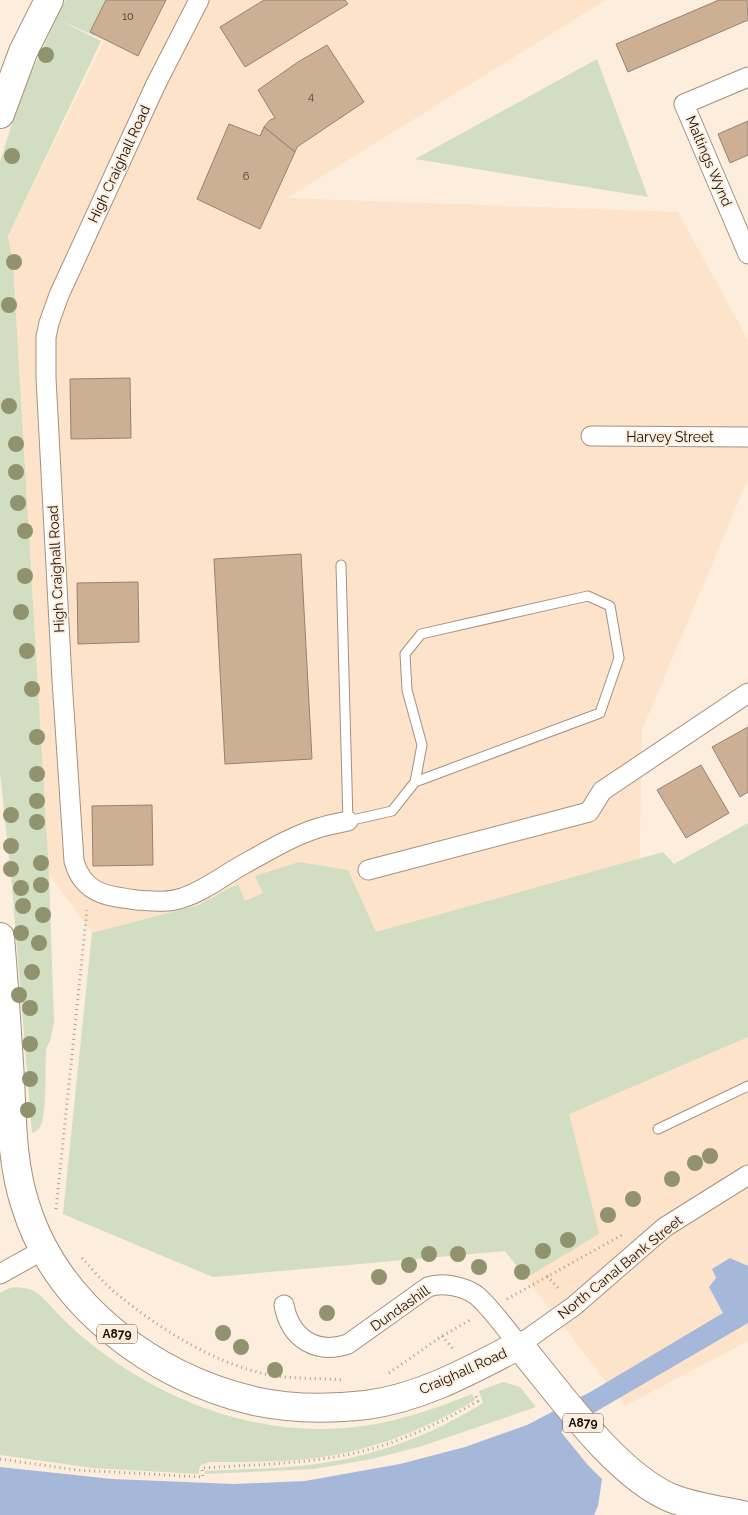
<svg xmlns="http://www.w3.org/2000/svg" width="748" height="1515" font-family="Raleway,sans-serif">
	<style>
		.built { fill: #fde3c9 }
		.green { fill: #d1dec2 }
		.water { fill: #a6b8da }
		.building { fill: #cdb093; stroke: #948270 }
		.lines { fill: none; stroke-linecap: round; stroke-linejoin: round }
		.lane-casing { stroke: #a4917f; stroke-width: 11 }
		.street-casing { stroke: #a4917f; stroke-width: 21 }
		.primary-casing { stroke: #a4917f; stroke-width: 30 }
		.path { stroke: #ac9f93; stroke-width: 3; stroke-dasharray: 1 4; stroke-linecap: butt }
		.lane { stroke: #fff; stroke-width: 9 }
		.street { stroke: #fff; stroke-width: 19 }
		.primary { stroke: #fff; stroke-width: 28 }
		.tree { fill: #90936d }
		.labels { text-anchor: middle; stroke-width: 4; stroke-linejoin: round; paint-order: stroke }
		.number-label { font-size: 11px; fill: #44382c }
		.shield { fill: #fdeddd; stroke: #5c5249; stroke-width: 1 }
		.shield-label { font-size: 12px; font-weight: bold; fill: #171009 }
		.street-label { font-size: 14px; fill: #171009; stroke: #fdeddd }
	</style>
	<rect width="100%" height="100%" fill="#fdeddd"/>
	<polygon class="built" points="108,0 606,0 287,198 678,212 748,340 748,479 642,730 638,941 748,884 748,1341 625,1406 505,1251 213,1277 63,1214 92,933 49,874 13,264 8,236 104,41 91,35"/>
	<g class="green">
		<path d="M65 0H113L95 36 59 20 101 41 8 236 13 264 49 874 54 1022 50 1041 46 1049C45 1067 47 1111 41 1125 39 1129 36 1132 32 1133L12 887 0 772V162L21 95Z"/>
		<polygon points="597,59 648,197 415,159"/>
		<polygon points="748,823 748,1037 569,1114 599,1234 526,1278 505,1251 213,1277 63,1214 92,933 199,905 222,892 238,884 245,901 263,893 255,876 299,862 348,870 376,932 663,852 674,864"/>
		<path d="M16 1287C23 1288 29 1288 34 1291 45 1298 53 1309 62 1318 71 1327 80 1335 90 1343 166 1404 265 1440 363 1426 401 1421 436 1408 472 1394L475 1400C421 1432 361 1455 298 1460 269 1462 239 1462 210 1462L201 1465 199 1468V1474L93 1468 0 1455V1293L10 1288Z"/>
		<path d="M503 1382 520 1387 536 1407 422 1446 372 1459 314 1469 205 1474V1471C242 1469 280 1469 316 1464 376 1456 432 1435 483 1403L479 1391Z"/>
	</g>
	<polygon class="water" points="730,1258 748,1266 748,1323 561,1432 587,1464 602,1479 598,1506 594,1515 0,1515 0,1467 112,1479 234,1484 305,1481 400,1464 465,1447 527,1425 592,1391 723,1313 709,1287 716,1278 712,1269"/>
	<g class="building">
		<polygon points="106,0 166,0 138,56 90,32"/>
		<polygon points="264,0 345,0 348,4 245,67 220,27"/>
		<polygon points="719,0 747,0 748,20 628,72 616,44"/>
		<polygon points="327,45 364,102 297,147 295,152 264,127 270,120 275,118 258,90 298,62"/>
		<polygon points="748,121 748,155 730,163 718,134"/>
		<polygon points="229,124 260,136 264,127 295,152 260,229 197,199"/>
		<polygon points="130,378 131,438 71,439 70,379"/>
		<polygon points="301,554 312,759 225,764 214,559"/>
		<polygon points="138,582 139,642 78,644 77,583"/>
		<polygon points="748,727 748,792 740,797 712,747"/>
		<polygon points="701,765 729,813 686,838 657,790"/>
		<polygon points="152,805 153,865 93,866 92,806"/>
	</g>
	<g class="lines">
		<defs>
			<g id="lane">
				<polyline points="341,565 348,821 392,811 415,782 422,745 407,690 405,654 421,634 588,596 610,606 619,658 600,713 415,782"/>
				<polyline points="658,1129 748,1086"/>
			</g>
			<g id="street">
				<path d="M199 0 156 84 59 295 49 323 46 337V378L62 680 74 861C83 894 107 896 137 900 152 901 168 903 182 898 205 891 225 874 246 863 269 850 293 836 318 828 328 825 338 823 348 821"/>
				<polyline points="748,77 684,104 748,254"/>
				<polyline points="591,436 748,437"/>
				<polyline points="368,870 589,812 602,791 748,693"/>
				<polyline points="0,1274 43,1250"/>
				<path d="M284 1305C290 1338 316 1355 348 1344L428 1287C442 1282 463 1286 476 1295 489 1305 508 1332 519 1345L574 1306 665 1227 748 1175"/>
			</g>
			<g id="primary">
				<polyline points="0,114 23,52 49,0"/>
				<path d="M0 937C4 984 7 1032 10 1079 12 1121 12 1164 25 1204 56 1306 153 1377 254 1401 290 1409 330 1409 366 1405 421 1398 471 1370 519 1345 559 1393 615 1474 671 1498 694 1507 718 1510 742 1515"/>
			</g>
		</defs>
		<use href="#lane" class="lane-casing"/>
		<use href="#street" class="street-casing"/>
		<use href="#primary" class="primary-casing"/>
		<g class="path">
			<polyline points="56,1209 87,910"/>
			<path d="M82 1258C93 1270 104 1284 117 1294 161 1330 218 1366 275 1376 297 1379 321 1378 344 1380"/>
			<polyline points="547,1276 560,1290"/>
			<polyline points="507,1299 622,1235"/>
			<polyline points="442,1336 454,1350"/>
			<polyline points="389,1373 442,1336 472,1319"/>
			<path d="M0 1459 77 1470 203 1477 202 1468C262 1464 324 1464 381 1446 415 1435 447 1419 478 1401L475 1394"/>
		</g>
		<use href="#lane" class="lane"/>
		<use href="#street" class="street"/>
		<use href="#primary" class="primary"/>
	</g>
	<g class="tree">
		<circle cx="46" cy="55" r="8"/>
		<circle cx="12" cy="156" r="8"/>
		<circle cx="14" cy="262" r="8"/>
		<circle cx="9" cy="305" r="8"/>
		<circle cx="9" cy="406" r="8"/>
		<circle cx="16" cy="444" r="8"/>
		<circle cx="16" cy="472" r="8"/>
		<circle cx="18" cy="503" r="8"/>
		<circle cx="25" cy="531" r="8"/>
		<circle cx="25" cy="576" r="8"/>
		<circle cx="21" cy="612" r="8"/>
		<circle cx="27" cy="651" r="8"/>
		<circle cx="32" cy="689" r="8"/>
		<circle cx="37" cy="737" r="8"/>
		<circle cx="37" cy="774" r="8"/>
		<circle cx="37" cy="801" r="8"/>
		<circle cx="11" cy="815" r="8"/>
		<circle cx="37" cy="822" r="8"/>
		<circle cx="11" cy="846" r="8"/>
		<circle cx="41" cy="863" r="8"/>
		<circle cx="11" cy="869" r="8"/>
		<circle cx="41" cy="885" r="8"/>
		<circle cx="21" cy="888" r="8"/>
		<circle cx="23" cy="906" r="8"/>
		<circle cx="43" cy="915" r="8"/>
		<circle cx="21" cy="933" r="8"/>
		<circle cx="39" cy="943" r="8"/>
		<circle cx="32" cy="972" r="8"/>
		<circle cx="19" cy="995" r="8"/>
		<circle cx="30" cy="1008" r="8"/>
		<circle cx="30" cy="1044" r="8"/>
		<circle cx="30" cy="1079" r="8"/>
		<circle cx="28" cy="1110" r="8"/>
		<circle cx="710" cy="1156" r="8"/>
		<circle cx="695" cy="1163" r="8"/>
		<circle cx="672" cy="1179" r="8"/>
		<circle cx="633" cy="1199" r="8"/>
		<circle cx="608" cy="1215" r="8"/>
		<circle cx="568" cy="1240" r="8"/>
		<circle cx="543" cy="1251" r="8"/>
		<circle cx="429" cy="1254" r="8"/>
		<circle cx="458" cy="1254" r="8"/>
		<circle cx="409" cy="1265" r="8"/>
		<circle cx="479" cy="1267" r="8"/>
		<circle cx="522" cy="1272" r="8"/>
		<circle cx="379" cy="1277" r="8"/>
		<circle cx="327" cy="1313" r="8"/>
		<circle cx="223" cy="1333" r="8"/>
		<circle cx="241" cy="1347" r="8"/>
		<circle cx="275" cy="1370" r="8"/>
	</g>
	<g class="labels">
		<g class="number-label">
			<text x="128" y="20">10</text>
			<text x="311" y="100">4</text>
			<text x="246" y="180">6</text>
		</g>
		<g class="shield">
			<rect x="97" y="1324.5" width="40" height="19" rx="4"/>
			<rect x="563" y="1413.5" width="40" height="19" rx="4"/>
		</g>
		<g class="shield-label">
			<text x="117" y="1338">A879</text>
			<text x="583" y="1427">A879</text>
		</g>
		<g class="street-label">
			<text transform="translate(709 161) rotate(67)" y="5">Maltings Wynd</text>
			<text transform="translate(119 164) rotate(-65)" y="5">High Craighall Road</text>
			<text x="670" y="442">Harvey Street</text>
			<text transform="translate(56 569) rotate(-93)" y="5">High Craighall Road</text>
			<text transform="translate(620 1267) rotate(-39)" y="5">North Canal Bank Street</text>
			<text transform="translate(400 1308) rotate(-35)" y="5">Dundashill</text>
			<text transform="translate(463 1371) rotate(-24)" y="5">Craighall Road</text>
		</g>
	</g>
</svg>
